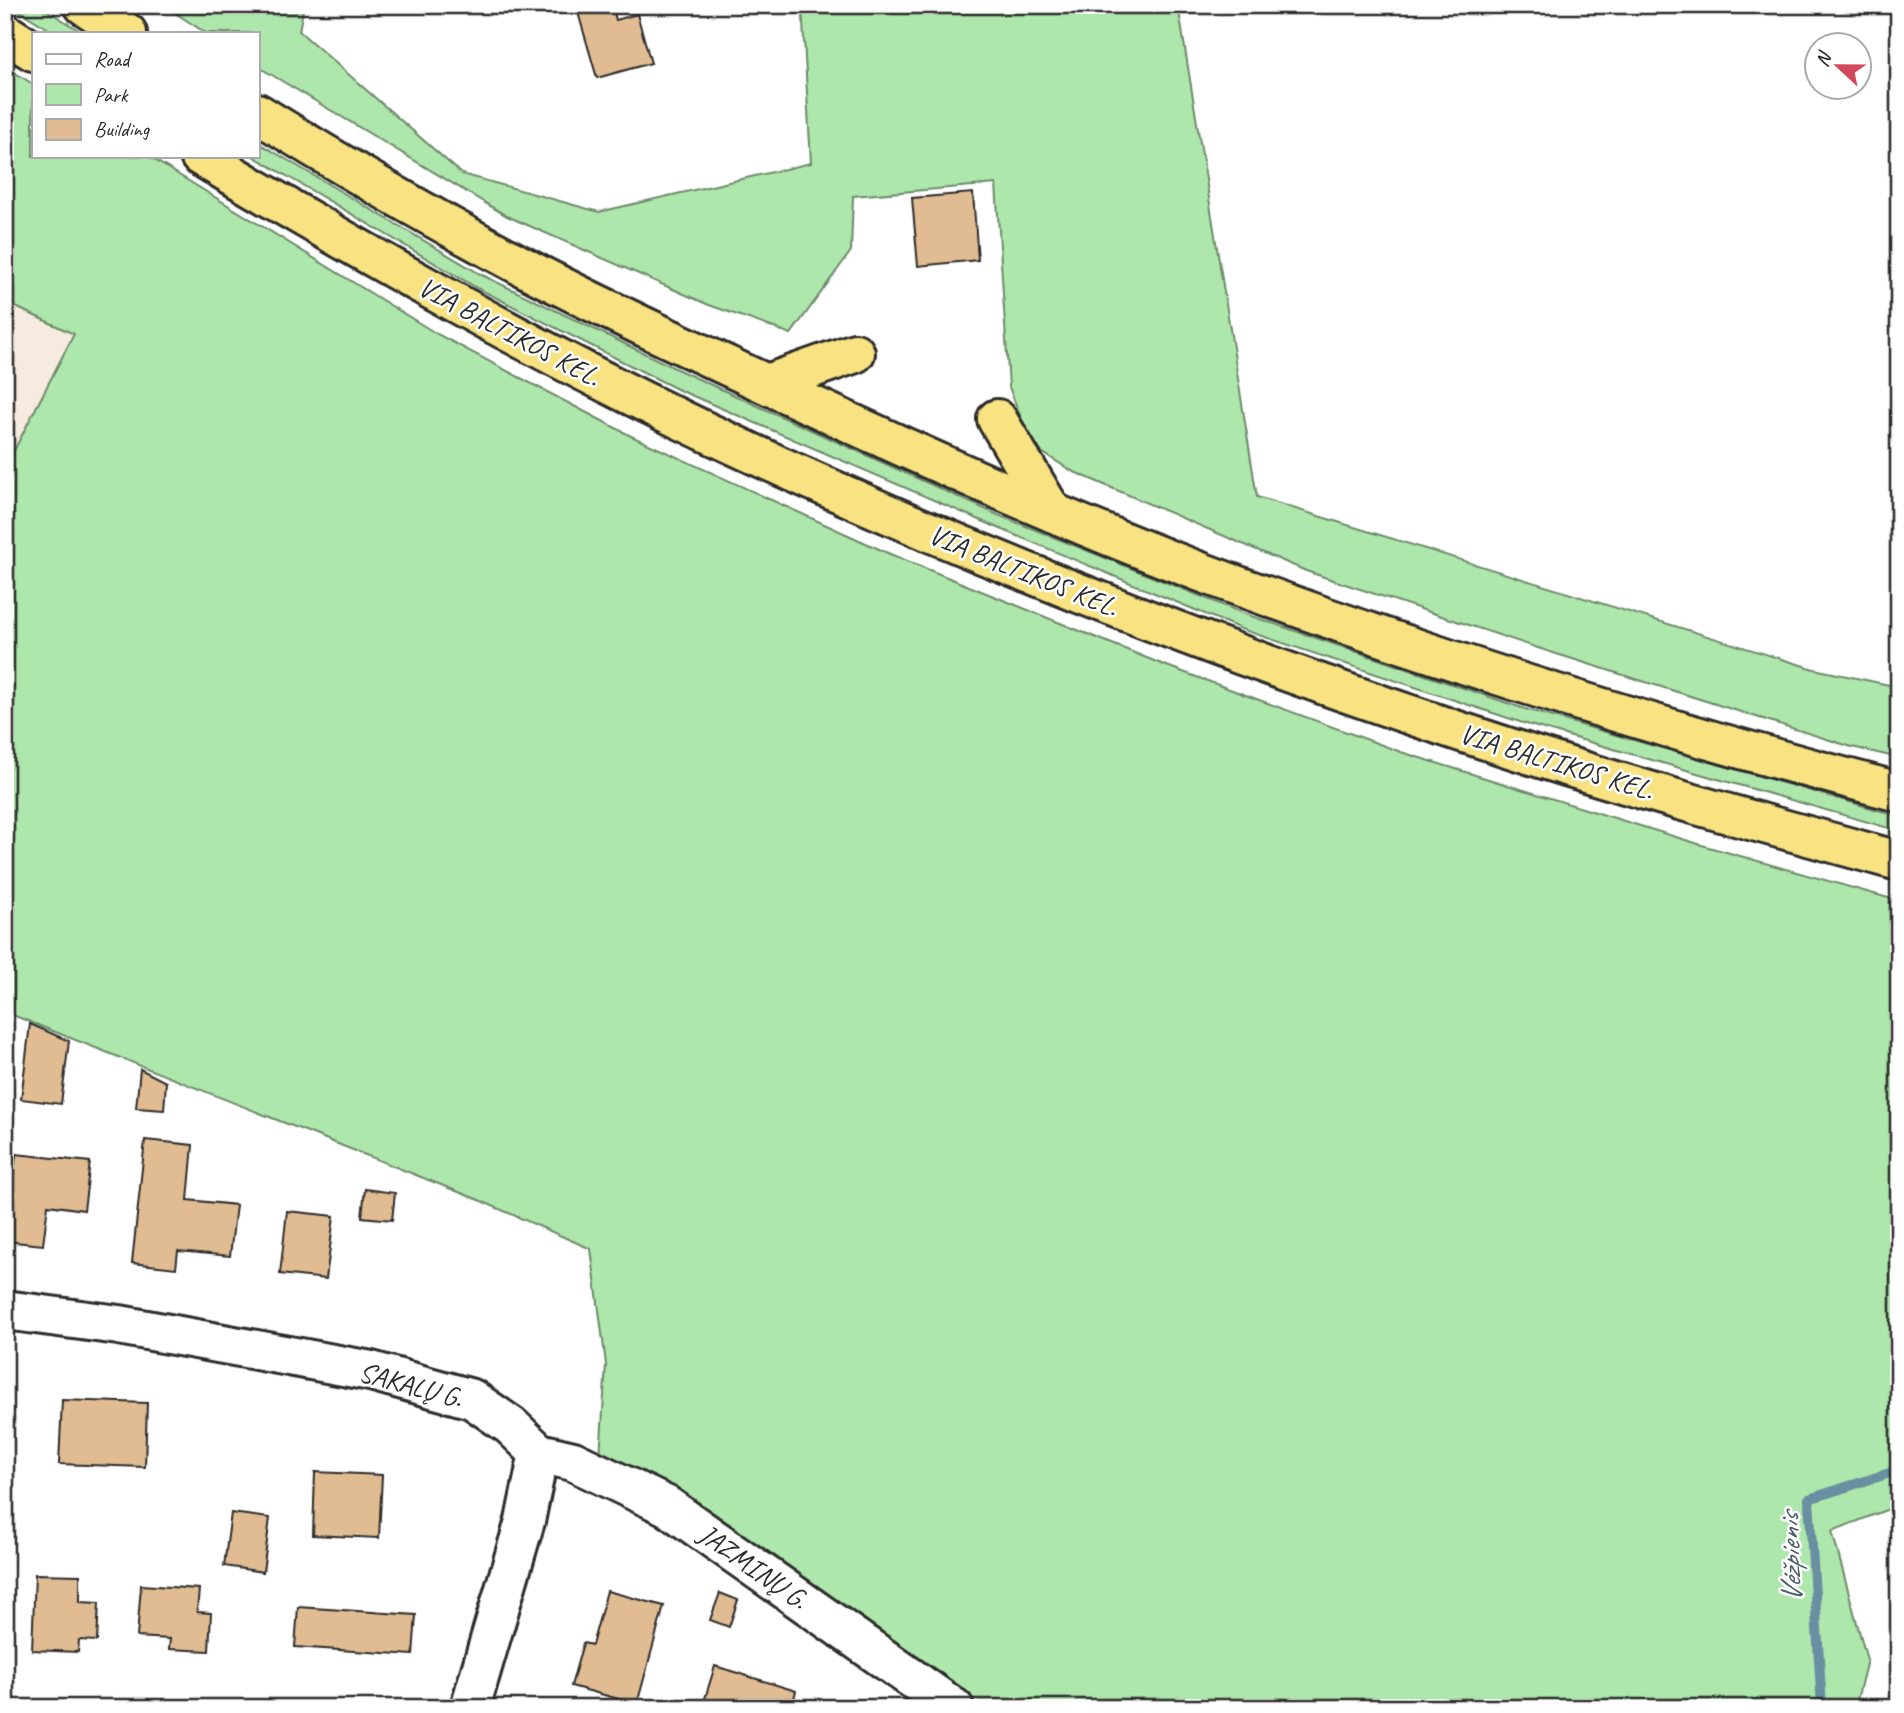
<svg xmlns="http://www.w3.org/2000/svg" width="1904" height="1713" font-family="Caveat,sans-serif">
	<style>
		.built { fill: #f6ebde }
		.green { fill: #aee7ab; stroke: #6c896b; stroke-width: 2 }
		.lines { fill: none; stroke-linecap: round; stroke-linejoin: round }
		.stream { stroke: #678fa2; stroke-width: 10 }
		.building { fill: #e1bc92; stroke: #2b2b2b; stroke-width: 2 }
		.minor-casing { stroke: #2b2b2b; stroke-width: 44 }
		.highway-casing { stroke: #2b2b2b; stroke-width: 44 }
		.minor { stroke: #fff; stroke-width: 38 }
		.highway { stroke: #f8e281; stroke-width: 38 }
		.labels { text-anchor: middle; stroke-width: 5; stroke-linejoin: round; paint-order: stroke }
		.street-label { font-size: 28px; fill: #2b2b2b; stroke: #fff }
		.water-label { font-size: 30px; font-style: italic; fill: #495d66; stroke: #fff }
	</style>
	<rect width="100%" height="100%" fill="#fff"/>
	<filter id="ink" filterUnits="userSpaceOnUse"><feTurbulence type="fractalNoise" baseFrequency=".0143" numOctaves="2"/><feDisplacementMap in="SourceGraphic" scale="14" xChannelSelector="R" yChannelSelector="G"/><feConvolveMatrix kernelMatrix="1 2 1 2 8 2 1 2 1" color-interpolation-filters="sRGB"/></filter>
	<g filter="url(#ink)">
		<polygon class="built" points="5,302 74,333 5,468"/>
		<g class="green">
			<polygon points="10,5 39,5 83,33 55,33"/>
			<polygon points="163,5 304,5 299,31 462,174 599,212 811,163 802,5 1178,5 1257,497 1814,669 1899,687 1899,758 1852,747 1544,650 1306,571 1072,471 1032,446 1009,387 996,184 853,196 851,251 791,334 709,305 507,216 257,66 257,33 206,33"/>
			<polygon points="5,67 33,84 33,156 148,156 437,334 631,436 890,554 1164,665 1401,752 1705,846 1899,901 1899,1505 1832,1531 1867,1660 1855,1708 966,1708 599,1473 606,1364 591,1249 479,1200 5,1012 5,468 74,334 5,302"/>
			<polygon points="257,142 482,275 683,372 998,515 1245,614 1525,709 1899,816 1899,831 1523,723 1241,629 996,527 679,390 477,288 253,156 257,156"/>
		</g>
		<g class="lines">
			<polyline class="stream" points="1822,1708 1809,1499 1899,1470"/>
		</g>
		<g class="building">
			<polygon points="591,5 612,5 616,20 637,14 651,63 597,78 577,9"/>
			<polygon points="973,193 978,260 918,266 912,198"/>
			<polygon points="30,1024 69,1041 61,1104 21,1099"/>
			<polygon points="140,1069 166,1082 164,1110 136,1108"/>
			<polygon points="145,1140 193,1145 188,1200 236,1205 230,1256 178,1251 176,1268 132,1263"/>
			<polygon points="16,1154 90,1162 84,1210 48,1205 43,1245 5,1241"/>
			<polygon points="365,1189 395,1193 392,1220 362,1217"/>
			<polygon points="287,1211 334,1216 326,1279 280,1274"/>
			<polygon points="62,1400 147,1403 145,1467 59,1464"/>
			<polygon points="315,1472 382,1475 379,1538 313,1535"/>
			<polygon points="231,1513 270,1518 263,1572 224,1566"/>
			<polygon points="35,1574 80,1575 80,1602 99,1603 97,1641 79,1640 78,1652 32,1650"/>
			<polygon points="141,1585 199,1589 197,1612 211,1613 209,1651 169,1649 170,1639 137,1637"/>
			<polygon points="607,1591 664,1606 637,1704 571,1686 583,1643 592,1645"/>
			<polygon points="720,1593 738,1600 729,1627 710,1620"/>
			<polygon points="298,1607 416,1615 413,1655 295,1647"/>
			<polygon points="715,1666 796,1691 792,1706 799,1708 702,1708"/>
		</g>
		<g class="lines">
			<defs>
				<g id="minor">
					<polyline points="5,1310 119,1325 371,1371 472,1399 511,1426 539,1453 525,1521 470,1708"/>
					<polyline points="539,1453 573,1461 667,1506 954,1708"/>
				</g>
				<g id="highway">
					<polyline points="84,5 127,33"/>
					<polyline points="5,33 33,51"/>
					<path d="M257 113C349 170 442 224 537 274 616 315 698 352 779 390 917 454 1056 517 1198 571 1428 657 1662 730 1899 792"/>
					<path d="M200 156C373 259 548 358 730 443 985 562 1248 663 1516 750 1642 791 1771 826 1899 861"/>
					<polyline points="767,384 855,353"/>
					<polyline points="997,419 1052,512"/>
				</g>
			</defs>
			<use href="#minor" class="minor-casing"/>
			<use href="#highway" class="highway-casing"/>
			<use href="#minor" class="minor"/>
			<use href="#highway" class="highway"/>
		</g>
	</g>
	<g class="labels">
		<g class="street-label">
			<text transform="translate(510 331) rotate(28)" y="10">VIA BALTIKOS KEL.</text>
			<text transform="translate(1024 570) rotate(22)" y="10">VIA BALTIKOS KEL.</text>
			<text transform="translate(1557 761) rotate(17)" y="10">VIA BALTIKOS KEL.</text>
			<text transform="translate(411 1384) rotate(15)" y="10">SAKALŲ G.</text>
			<text transform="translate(754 1566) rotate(35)" y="10">JAZMINŲ G.</text>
		</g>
		<g class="water-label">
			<text transform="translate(1790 1558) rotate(-92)" y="10">Vėžpienis</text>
		</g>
	</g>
	<rect width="1904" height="1713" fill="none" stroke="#fff" stroke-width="28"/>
	<rect x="14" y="14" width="1876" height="1685" fill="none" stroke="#2b2b2b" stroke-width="2.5" filter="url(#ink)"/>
	<rect x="32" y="32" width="228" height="126" fill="#ffffff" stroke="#aaaaaa" stroke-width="2"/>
	<rect x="46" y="54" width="35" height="10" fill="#ffffff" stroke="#aaaaaa" stroke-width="2"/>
	<text x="94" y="66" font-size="21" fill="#2b2b2b">Road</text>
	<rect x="46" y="84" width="35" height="21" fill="#aee7ab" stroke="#aaaaaa" stroke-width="2"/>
	<text x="94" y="102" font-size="21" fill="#2b2b2b">Park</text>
	<rect x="46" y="119" width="35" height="21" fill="#e1bc92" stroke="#aaaaaa" stroke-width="2"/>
	<text x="94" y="136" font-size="21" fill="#2b2b2b">Building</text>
	<g transform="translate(1838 66) rotate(292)"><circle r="33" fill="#ffffff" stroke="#aaaaaa" stroke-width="2"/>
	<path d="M0-5L12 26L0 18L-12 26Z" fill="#d1495b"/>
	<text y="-10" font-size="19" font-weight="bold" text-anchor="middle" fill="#2b2b2b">N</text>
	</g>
</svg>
